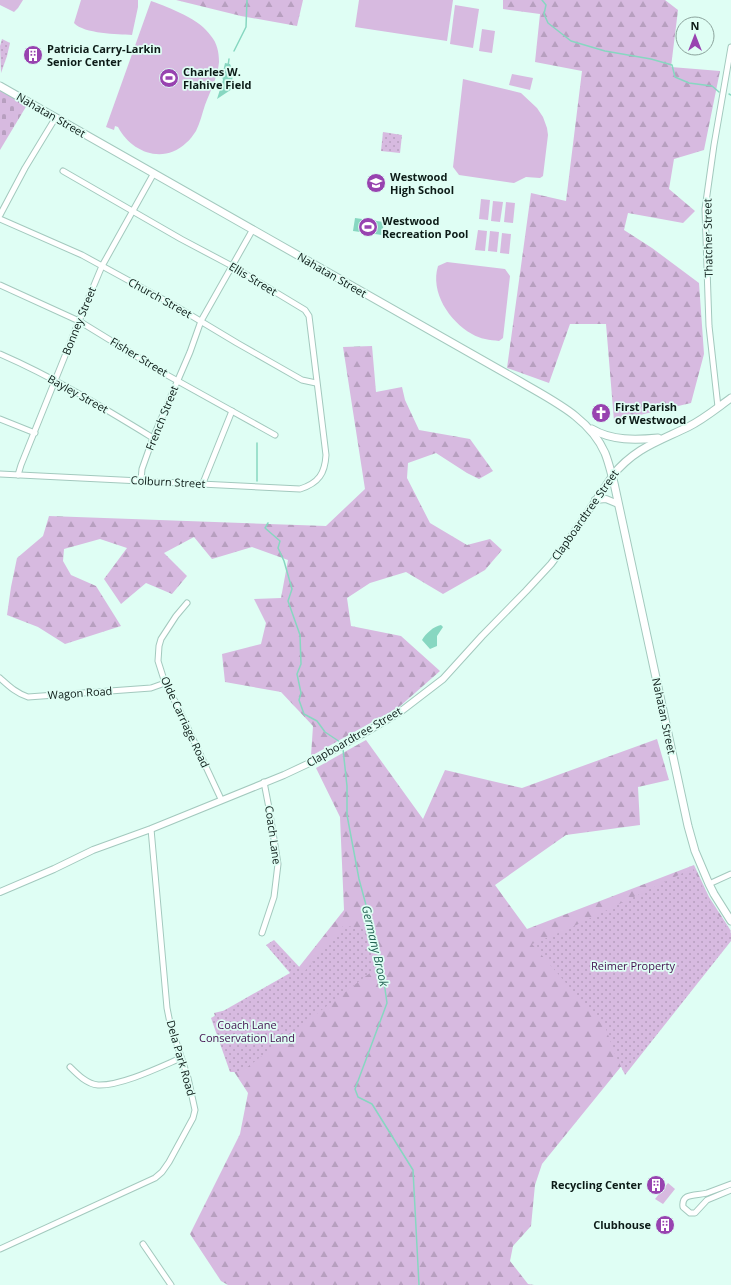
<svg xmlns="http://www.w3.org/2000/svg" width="731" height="1285" font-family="'Open Sans',sans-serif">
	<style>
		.green { fill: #d7bae0 }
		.forest { fill: url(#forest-firs) }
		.cemetery { fill: url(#cemetery-stones) }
		.park { fill: url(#park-dots) }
		.water { fill: #87d7c1 }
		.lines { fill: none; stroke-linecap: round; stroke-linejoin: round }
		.stream { stroke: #87d7c1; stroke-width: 1.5 }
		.minor-casing { stroke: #a3c9be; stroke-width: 7 }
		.tertiary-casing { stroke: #a3c9be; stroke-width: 8 }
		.secondary-casing { stroke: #a3c9be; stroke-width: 9 }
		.minor { stroke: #fff; stroke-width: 5 }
		.tertiary { stroke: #fff; stroke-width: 6 }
		.secondary { stroke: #fff; stroke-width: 7 }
		.labels { text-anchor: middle; stroke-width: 3.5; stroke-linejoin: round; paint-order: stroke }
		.poi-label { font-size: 11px; font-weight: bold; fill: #0c1b17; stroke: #dffef4; text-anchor: start }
		.street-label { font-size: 11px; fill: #0c1b17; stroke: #dffef4 }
		.park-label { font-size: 11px; fill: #410f4e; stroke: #dffef4 }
		.water-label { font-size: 12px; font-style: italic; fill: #256455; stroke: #dffef4 }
	</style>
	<defs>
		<pattern id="forest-firs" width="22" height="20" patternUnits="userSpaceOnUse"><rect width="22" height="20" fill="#d7bae0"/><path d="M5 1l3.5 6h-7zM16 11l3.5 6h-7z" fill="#b79fbf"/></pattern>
		<pattern id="cemetery-stones" width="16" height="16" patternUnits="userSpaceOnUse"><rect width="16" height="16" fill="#d7bae0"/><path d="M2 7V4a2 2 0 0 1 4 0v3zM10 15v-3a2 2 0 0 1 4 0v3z" fill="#b79fbf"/></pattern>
		<pattern id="park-dots" width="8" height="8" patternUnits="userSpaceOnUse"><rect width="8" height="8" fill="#d7bae0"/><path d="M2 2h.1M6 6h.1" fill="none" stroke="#b79fbf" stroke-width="1.8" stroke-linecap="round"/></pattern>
	</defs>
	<rect width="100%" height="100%" fill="#dffef4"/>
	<g class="green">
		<polygon points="0,0 23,0 18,8 14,12 0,5"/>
		<path d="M81 0H138V7L132 35C118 34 84 34 74 23Z"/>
		<polygon points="359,0 453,0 447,41 355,27"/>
		<path d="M151 1C170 8 200 19 211 36 217 43 219 52 219 62 218 76 210 92 205 105 202 114 200 123 196 131 193 135 190 140 186 143 163 165 131 152 118 127L115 126 114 130 106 127Z"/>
		<polygon points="455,5 479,9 473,48 450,44"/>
		<polygon points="482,29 495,31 492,53 479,51"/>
		<polygon points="512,74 533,78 530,90 509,85"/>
		<polygon points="463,79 521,93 537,108 543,117 547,128 548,135 543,176 540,178 526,177 514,183 459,175 453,167"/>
		<polygon points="481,199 490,200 488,220 479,219"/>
		<polygon points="493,201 503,202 500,222 491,221"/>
		<polygon points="506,202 515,203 513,223 504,222"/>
		<polygon points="478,230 487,231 485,251 475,250"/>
		<polygon points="490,231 499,232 497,252 488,251"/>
		<polygon points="502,233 511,234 509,254 500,253"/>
		<path d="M447 262 505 269 510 276 503 338 499 341C490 340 480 339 472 334 449 321 430 292 438 266Z"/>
		<polygon points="668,1183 675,1189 663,1204 655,1199"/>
	</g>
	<g class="forest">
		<polygon points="176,0 303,0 297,26 241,16"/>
		<polygon points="503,0 665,0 678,10 671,67 720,71 704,150 674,159 669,189 695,211 683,223 628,213 624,230 652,248 699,283 704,354 691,403 614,421 606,324 570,324 549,383 507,368 531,193 566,201 582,71 535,62 540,14 503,9"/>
		<polygon points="372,346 376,392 402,387 405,400 419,430 470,439 493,471 479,479 467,473 436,453 408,463 407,478 430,523 467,545 490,539 502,550 485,570 443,594 406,572 370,583 347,598 351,626 401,636 440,671 399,707 311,756 313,726 281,692 225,682 222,654 261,644 266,623 254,599 281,598 288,560 252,547 212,559 194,537 164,553 187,576 172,594 146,583 121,604 104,579 127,548 100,539 64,549 63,561 71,575 96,586 121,626 65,644 38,627 7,615 11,587 17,558 43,536 49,516 326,526 365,489 343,347"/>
		<polygon points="657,739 669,780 638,787 640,825 566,835 495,885 527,929 694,865 709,897 731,931 542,1164 535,1185 531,1226 513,1246 510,1261 528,1284 534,1285 228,1285 221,1281 190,1234 240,1134 248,1093 231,1067 214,1013 260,1002 299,967 344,910 340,817 316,768 366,740 423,819 445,770 522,788"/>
	</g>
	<polygon class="cemetery" points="0,90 27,105 0,150"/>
	<g class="park">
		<polygon points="2,39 10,43 7,56 1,73 0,46"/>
		<polygon points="383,132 402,135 400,153 381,151"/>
		<polygon points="693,868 712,906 731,933 731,941 625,1075 615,1054 606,1029 532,944 568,929"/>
		<polygon points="344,925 371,931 379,966 241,1072 230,1072 211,1018 290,973 266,945 274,940 304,972"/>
	</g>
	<g class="water">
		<path d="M225 63 230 64C234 71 232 81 232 89L217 99 223 80 222 76Z"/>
		<polygon points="355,218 384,222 382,235 353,231"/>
		<path d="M441 625 443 627 437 636V646L430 649 422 640C425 634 434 626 441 625Z"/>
	</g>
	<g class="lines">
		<g class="stream">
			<polyline points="542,0 546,5 544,14 548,23 571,41 605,51 651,59 672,65 675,77 689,83 712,86 719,92"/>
			<polyline points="234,51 246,27 247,0"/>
			<polyline points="228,66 229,59"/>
			<polyline points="729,94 731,95"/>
			<polyline points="257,443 257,481"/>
			<polyline points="268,523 265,528 280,541 278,548 284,561 292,589 288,601 300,635 301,664 297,674 301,693 299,700 304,714 317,721 325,732 340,742"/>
			<polyline points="343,749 347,786 347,815 359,879 381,961 387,1003 355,1089 358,1097 372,1104 413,1170 419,1285"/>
		</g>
		<defs>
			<g id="minor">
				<polyline points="0,215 25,168 56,117"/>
				<polyline points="0,219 82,255 177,307 237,343 302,380 316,383"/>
				<polyline points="0,285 79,321 167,375 275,435"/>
				<path d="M0 354C53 377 104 408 153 438"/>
				<polyline points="718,407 709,326 705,209 714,145 731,47"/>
				<polyline points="0,419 35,433"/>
				<path d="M0 474 300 489C319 483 325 473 326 455L309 316 305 310 232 266 181 239 63 171"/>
				<polyline points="18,475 21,465 79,321 102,266 154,173"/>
				<polyline points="141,480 142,469 153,438 190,352 201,321 253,229"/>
				<polyline points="203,483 232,411"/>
				<polyline points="187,603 176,616 161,639 159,646 158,661 165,683 178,707 221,799"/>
				<path d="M0 678C9 686 16 693 28 697L151 688 165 683"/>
				<polyline points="709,884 731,874"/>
				<polyline points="262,933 274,897 278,864 269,808 264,782"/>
				<path d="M70 1067C78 1075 87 1084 98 1085 121 1086 160 1067 181 1058"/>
				<path d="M731 1184C723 1187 715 1190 707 1193 697 1196 681 1192 683 1207L690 1213H695L707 1200 731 1190"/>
				<polyline points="143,1244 171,1285"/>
				<polyline points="0,1249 155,1178 162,1172 169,1162 193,1118 195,1110 188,1078 170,1023 167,1008 151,829"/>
			</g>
			<g id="tertiary">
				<polyline points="595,500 606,499 618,504"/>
				<polyline points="0,892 54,869 93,850 151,829 284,775 316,760 368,731 400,712 443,679 482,636 526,591 551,564 566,544 612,476"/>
			</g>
			<g id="secondary">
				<path d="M0 86 521 382C553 401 590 418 605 453 609 463 611 473 614 483L688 826 695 851 709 884 714 894 731 921"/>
				<path d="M592 429C612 441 636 440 658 438"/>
				<path d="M612 476C635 448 657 442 688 427 704 419 717 408 731 398"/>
			</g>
		</defs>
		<use href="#minor" class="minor-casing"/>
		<use href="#tertiary" class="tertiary-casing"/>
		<use href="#secondary" class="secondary-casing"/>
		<use href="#minor" class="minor"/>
		<use href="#tertiary" class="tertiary"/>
		<use href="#secondary" class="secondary"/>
	</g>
	<defs>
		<symbol id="building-disc" viewBox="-11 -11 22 22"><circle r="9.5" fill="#9843b0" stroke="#dffef4"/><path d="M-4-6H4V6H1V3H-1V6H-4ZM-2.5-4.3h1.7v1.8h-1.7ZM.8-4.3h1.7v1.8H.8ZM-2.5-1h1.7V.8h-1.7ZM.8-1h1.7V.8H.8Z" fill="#fff"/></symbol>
		<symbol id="stadium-disc" viewBox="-11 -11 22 22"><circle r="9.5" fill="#9843b0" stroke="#dffef4"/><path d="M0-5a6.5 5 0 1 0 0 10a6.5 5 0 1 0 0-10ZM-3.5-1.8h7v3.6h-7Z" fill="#fff"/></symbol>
		<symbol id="school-disc" viewBox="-11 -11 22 22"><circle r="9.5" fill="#9843b0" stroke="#dffef4"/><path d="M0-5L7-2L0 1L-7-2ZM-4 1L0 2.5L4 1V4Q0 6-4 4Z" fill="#fff"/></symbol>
		<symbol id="church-disc" viewBox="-11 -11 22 22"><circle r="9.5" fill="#9843b0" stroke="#dffef4"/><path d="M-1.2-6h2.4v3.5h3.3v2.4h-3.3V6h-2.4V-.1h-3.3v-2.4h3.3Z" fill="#fff"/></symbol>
	</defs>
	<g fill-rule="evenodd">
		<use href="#building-disc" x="22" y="44" width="22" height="22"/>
		<use href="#stadium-disc" x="158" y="67" width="22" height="22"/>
		<use href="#school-disc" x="365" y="172" width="22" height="22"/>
		<use href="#stadium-disc" x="357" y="216" width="22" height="22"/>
		<use href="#church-disc" x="590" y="402" width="22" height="22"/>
		<use href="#building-disc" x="645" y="1174" width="22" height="22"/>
		<use href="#building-disc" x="654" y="1214" width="22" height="22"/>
	</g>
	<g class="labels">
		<g class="poi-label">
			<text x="47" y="53">Patricia Carry-Larkin<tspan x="47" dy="13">Senior Center</tspan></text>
			<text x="183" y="76">Charles W.<tspan x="183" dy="13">Flahive Field</tspan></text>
			<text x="390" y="181">Westwood<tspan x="390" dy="13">High School</tspan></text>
			<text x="382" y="225">Westwood<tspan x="382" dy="13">Recreation Pool</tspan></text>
			<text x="615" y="411">First Parish<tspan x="615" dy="13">of Westwood</tspan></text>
			<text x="642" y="1189" text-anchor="end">Recycling Center</text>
			<text x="651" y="1229" text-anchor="end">Clubhouse</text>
		</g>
		<g class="street-label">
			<text transform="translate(51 115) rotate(30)" y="4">Nahatan Street</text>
			<text transform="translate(708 238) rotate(-91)" y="4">Thatcher Street</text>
			<text transform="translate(332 275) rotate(30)" y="4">Nahatan Street</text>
			<text transform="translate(253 279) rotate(31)" y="4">Ellis Street</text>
			<text transform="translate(160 298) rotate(29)" y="4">Church Street</text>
			<text transform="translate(79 321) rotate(-68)" y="4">Bonney Street</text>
			<text transform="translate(139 357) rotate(31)" y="4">Fisher Street</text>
			<text transform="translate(78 394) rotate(29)" y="4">Bayley Street</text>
			<text transform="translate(162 418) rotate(-68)" y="4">French Street</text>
			<text transform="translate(168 482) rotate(3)" y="4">Colburn Street</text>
			<text transform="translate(585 515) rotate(-55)" y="4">Clapboardtree Street</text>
			<text transform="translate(80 693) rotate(-4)" y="4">Wagon Road</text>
			<text transform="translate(664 716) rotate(78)" y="4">Nahatan Street</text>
			<text transform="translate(185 722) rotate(65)" y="4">Olde Carriage Road</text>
			<text transform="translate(354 737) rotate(-30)" y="4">Clapboardtree Street</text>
			<text transform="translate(273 835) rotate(82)" y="4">Coach Lane</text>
			<text transform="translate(181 1058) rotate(74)" y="4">Dela Park Road</text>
		</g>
		<g class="park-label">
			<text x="633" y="970">Reimer Property</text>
			<text x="247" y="1029">Coach Lane<tspan x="247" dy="13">Conservation Land</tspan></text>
		</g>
		<g class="water-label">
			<text transform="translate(375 946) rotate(77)" y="4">Germany Brook</text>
		</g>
	</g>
	<g transform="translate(695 36)"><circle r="19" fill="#dffef4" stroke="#8ba39c"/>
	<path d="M0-3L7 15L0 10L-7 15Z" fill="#9843b0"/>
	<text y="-6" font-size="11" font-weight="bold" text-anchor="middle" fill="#0c1b17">N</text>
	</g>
</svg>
